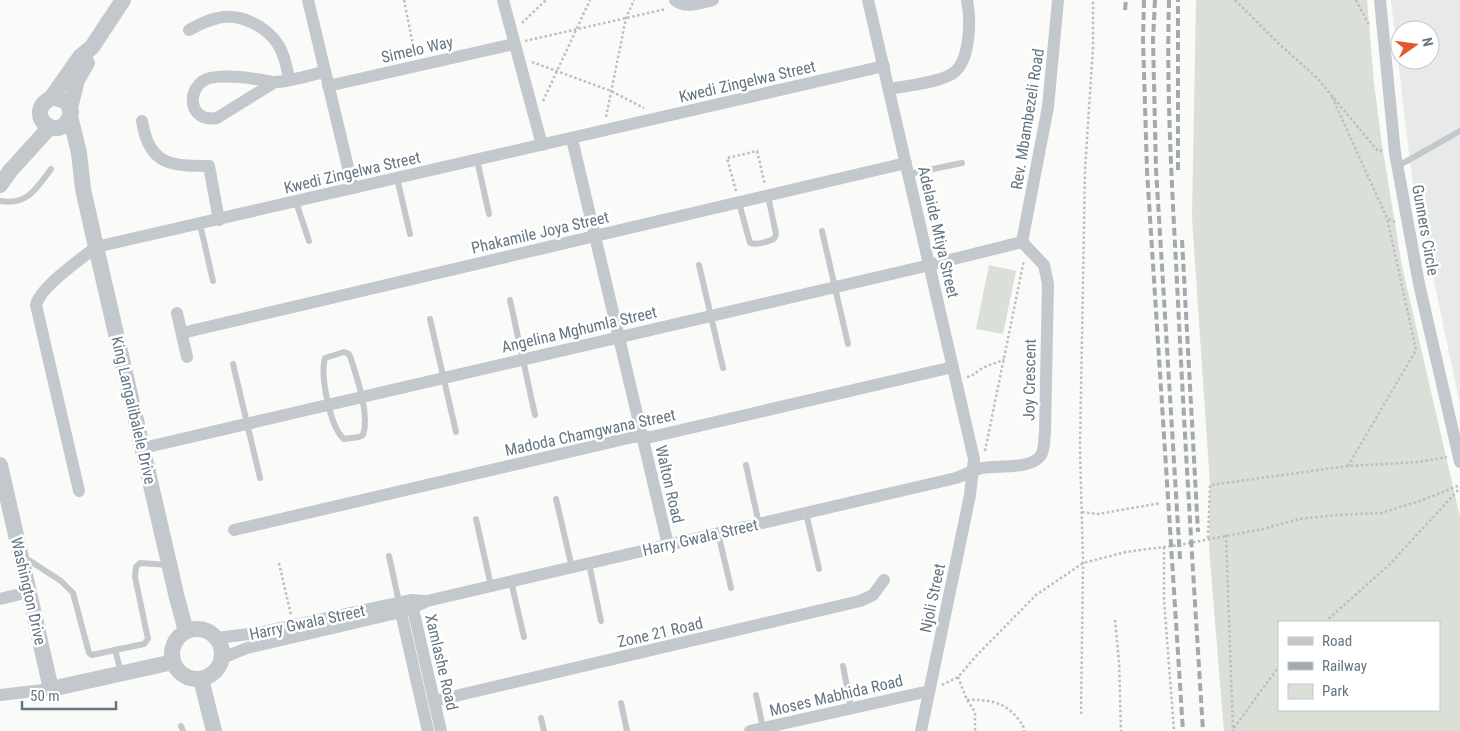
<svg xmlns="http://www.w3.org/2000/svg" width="1460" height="731" font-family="'Roboto Condensed',sans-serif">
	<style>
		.built { fill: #e8e9e9; fill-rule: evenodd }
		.green { fill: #dadfd7; fill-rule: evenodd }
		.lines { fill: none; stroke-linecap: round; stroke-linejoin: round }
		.path { stroke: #bbbfc2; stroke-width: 2.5; stroke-dasharray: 2.5 2.5; stroke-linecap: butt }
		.service { stroke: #c3c8cc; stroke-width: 6 }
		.minor { stroke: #c3c8cc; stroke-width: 12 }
		.tertiary { stroke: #c3c8cc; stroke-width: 16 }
		.rail { stroke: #a2aab0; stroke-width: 4; stroke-dasharray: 8 4; stroke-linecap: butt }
		.labels { text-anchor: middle; stroke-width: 5; stroke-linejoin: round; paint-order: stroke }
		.street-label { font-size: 16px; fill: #657683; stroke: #fff }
	</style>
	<rect width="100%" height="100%" fill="#fafaf8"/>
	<path class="built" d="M1391 0H1460V405L1411 171ZM1400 30H1430V60H1400Z"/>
	<g class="green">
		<path d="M1196 0H1367L1374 83 1382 145 1402 266 1460 517V731H1224L1209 548 1210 485 1192 217ZM1279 622H1439V710H1279Z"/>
		<polygon points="989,265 1016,271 1003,334 976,329"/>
	</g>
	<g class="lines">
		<g class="path">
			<polyline points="404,0 415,55"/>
			<polyline points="1235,0 1276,41 1317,78 1378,151 1383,151"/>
			<polyline points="1356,0 1370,27"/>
			<polyline points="522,23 546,0"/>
			<polyline points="525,41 666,9"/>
			<polyline points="532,62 611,91 644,108"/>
			<polyline points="1332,97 1387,218 1395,222"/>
			<polyline points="543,101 590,0"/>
			<polyline points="606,117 626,18 634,0"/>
			<polyline points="736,191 727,158 757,151 765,185"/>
			<path d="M967 377C973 376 976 372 981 369 988 364 997 364 1004 359"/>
			<polyline points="985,451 1024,260"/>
			<polyline points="1348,466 1416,350 1387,218"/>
			<polyline points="1082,512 1098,514 1161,503"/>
			<polyline points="1226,535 1233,731"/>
			<polyline points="1208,538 1210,485 1348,466 1419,462 1447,457"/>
			<polyline points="1164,547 1164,600 1174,731"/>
			<polyline points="279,563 291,615"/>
			<polyline points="1115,620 1119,661 1121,731"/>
			<polyline points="1325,622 1389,565 1460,488"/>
			<polyline points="958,677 967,700 975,712 975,731"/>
			<polyline points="942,685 958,677 977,655 1036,595 1083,563 1126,552 1179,545 1263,529 1299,519 1337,515 1381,513 1420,501 1460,485"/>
			<path d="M967 700C988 699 1006 702 1019 720 1022 724 1024 726 1024 731"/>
			<polyline points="1081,714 1083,563 1080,448 1085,170 1093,47 1093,0"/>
			<polyline points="1234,728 1279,666"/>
		</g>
		<g class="service">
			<polyline points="477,160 489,214"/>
			<polyline points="1398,166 1460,131"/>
			<polyline points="909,174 962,163"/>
			<polyline points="397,178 410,234"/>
			<path d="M0 201C27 206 37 188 51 169"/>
			<polyline points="296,202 309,241"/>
			<path d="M739 203 750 243C757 245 767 242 774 239L776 234 768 196"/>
			<polyline points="200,224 213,281"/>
			<polyline points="822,231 848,344"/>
			<polyline points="699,265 723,368"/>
			<polyline points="510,300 535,415"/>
			<polyline points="430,319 456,432"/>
			<path d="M344 352 349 354 351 359C357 378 370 415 363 435L359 437 344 439C330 427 320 376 325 358Z"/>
			<polyline points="233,364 260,478"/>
			<polyline points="746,465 759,524"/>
			<polyline points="556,499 572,568"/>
			<polyline points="806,513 819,569"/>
			<polyline points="476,519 491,586"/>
			<polyline points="718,533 731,588"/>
			<polyline points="389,556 399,602"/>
			<polyline points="24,557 61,581 73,593 89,653 92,655 115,650 121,672"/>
			<polyline points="589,564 601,621"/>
			<polyline points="511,581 524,637"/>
			<polyline points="115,650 144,644 148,639 135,577 136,567 140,563 168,565"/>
			<polyline points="843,666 851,708"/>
			<polyline points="756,695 763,728"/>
			<polyline points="621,703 627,731"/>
			<polyline points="541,718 544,731"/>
			<polyline points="181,726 183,731"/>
		</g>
		<g class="minor">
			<polyline points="308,0 353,188"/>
			<polyline points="503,0 542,145"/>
			<path d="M675 0C685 9 701 3 713 0"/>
			<polyline points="868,0 974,459 970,495 921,731"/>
			<polyline points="1380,0 1395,153 1419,284 1460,462"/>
			<path d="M189 30C198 25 207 20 218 18 240 13 267 26 279 46 285 56 287 68 289 79"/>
			<path d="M275 82 217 118C186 123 186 84 210 78 224 75 242 77 256 79 262 79 269 82 275 82 290 82 309 75 324 72"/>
			<polyline points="328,86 514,44"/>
			<path d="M889 89C906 86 935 83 950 75 971 65 971 20 967 0"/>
			<path d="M142 121C149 165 170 166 209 166L219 220"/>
			<polyline points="572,139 668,545"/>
			<polyline points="1022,242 1048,107 1058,0"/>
			<polyline points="177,313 187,357"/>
			<polyline points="182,333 906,163"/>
			<polyline points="143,448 930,265 1022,242"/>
			<path d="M79 491 36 305C41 286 80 260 96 247L884 66"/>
			<polyline points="234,530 633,437 651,437 953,367"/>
			<polyline points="0,599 29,592"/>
			<polyline points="411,600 441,731"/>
			<polyline points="399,604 428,731"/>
			<polyline points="217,638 257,633 411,600 425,601"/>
			<path d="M222 658 247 648 401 612 412 608 427 601 956 478C965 475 973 470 982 468 997 465 1032 470 1041 455 1045 448 1044 439 1045 432L1048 284 1044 265 1022 242"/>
			<polyline points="0,695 51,689"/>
			<polyline points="434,701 860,601 873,595 884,580"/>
			<polyline points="750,731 929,691"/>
		</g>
		<g class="tertiary">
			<path d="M51 98H56L67 102 71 112C63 148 20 115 51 98L80 57 92 47 123 0"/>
			<polyline points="70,108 77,80 87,63"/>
			<polyline points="70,116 79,153 83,189 96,247 177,598 186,631"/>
			<polyline points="0,185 10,171 49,128"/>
			<polyline points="0,465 51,689 173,662"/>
			<circle cx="197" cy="654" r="25"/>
			<polyline points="201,679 214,731"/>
		</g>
		<g class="rail">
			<polyline points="1144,0 1143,40 1147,171 1183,731"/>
			<polyline points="1155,0 1153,40 1156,169 1180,559"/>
			<path d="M1169 0C1166 101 1173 201 1178 302 1185 445 1194 588 1203 731"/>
			<polyline points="1125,10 1126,0"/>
			<polyline points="1178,170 1178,0"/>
			<polyline points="1182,240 1198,532"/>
		</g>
	</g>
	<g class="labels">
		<g class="street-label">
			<text transform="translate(417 49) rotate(-13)" y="6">Simelo Way</text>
			<text transform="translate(747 81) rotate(-13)" y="6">Kwedi Zingelwa Street</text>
			<text transform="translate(1027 119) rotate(-81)" y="6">Rev. Mbambezeli Road</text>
			<text transform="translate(352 172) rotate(-13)" y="6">Kwedi Zingelwa Street</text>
			<text transform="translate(1426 230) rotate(80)" y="6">Gunners Circle</text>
			<text transform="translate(540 232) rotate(-13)" y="6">Phakamile Joya Street</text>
			<text transform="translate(939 232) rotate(77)" y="6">Adelaide Mtiya Street</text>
			<text transform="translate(579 329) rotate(-13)" y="6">Angelina Mghumla Street</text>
			<text transform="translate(1029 380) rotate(-89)" y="6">Joy Crescent</text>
			<text transform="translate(134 410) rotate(77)" y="6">King Langalibalele Drive</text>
			<text transform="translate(590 432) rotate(-12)" y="6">Madoda Chamgwana Street</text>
			<text transform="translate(670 484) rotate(77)" y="6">Walton Road</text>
			<text transform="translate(700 537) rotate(-13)" y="6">Harry Gwala Street</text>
			<text transform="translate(29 591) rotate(77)" y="6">Washington Drive</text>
			<text transform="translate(932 598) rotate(-78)" y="6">Njoli Street</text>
			<text transform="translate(307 622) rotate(-12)" y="6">Harry Gwala Street</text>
			<text transform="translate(660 632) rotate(-13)" y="6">Zone 21 Road</text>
			<text transform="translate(442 662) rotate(77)" y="6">Xamlashe Road</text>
			<text transform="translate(836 695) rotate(-13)" y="6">Moses Mabhida Road</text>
		</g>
	</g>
	<rect x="1278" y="621" width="162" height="90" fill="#ffffff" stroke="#c1c8cd"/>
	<rect x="1288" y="637" width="25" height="8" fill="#c3c8cc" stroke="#c1c8cd"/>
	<text x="1322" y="646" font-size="15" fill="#657683">Road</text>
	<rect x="1288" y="662" width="25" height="8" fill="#a2aab0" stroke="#c1c8cd"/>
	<text x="1322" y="671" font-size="15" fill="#657683">Railway</text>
	<rect x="1288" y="684" width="25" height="15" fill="#dadfd7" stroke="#c1c8cd"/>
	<text x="1322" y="696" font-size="15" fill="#657683">Park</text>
	<g transform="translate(1415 45) rotate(76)"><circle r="24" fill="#ffffff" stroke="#c1c8cd"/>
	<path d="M0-4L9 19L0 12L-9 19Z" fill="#e4572e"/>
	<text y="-8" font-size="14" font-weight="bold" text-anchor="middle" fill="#657683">N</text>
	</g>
	<path d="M22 701v8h94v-8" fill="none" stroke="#657683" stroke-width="2.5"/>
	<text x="30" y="701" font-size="15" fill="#657683" stroke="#ffffff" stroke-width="4" paint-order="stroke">50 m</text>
</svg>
